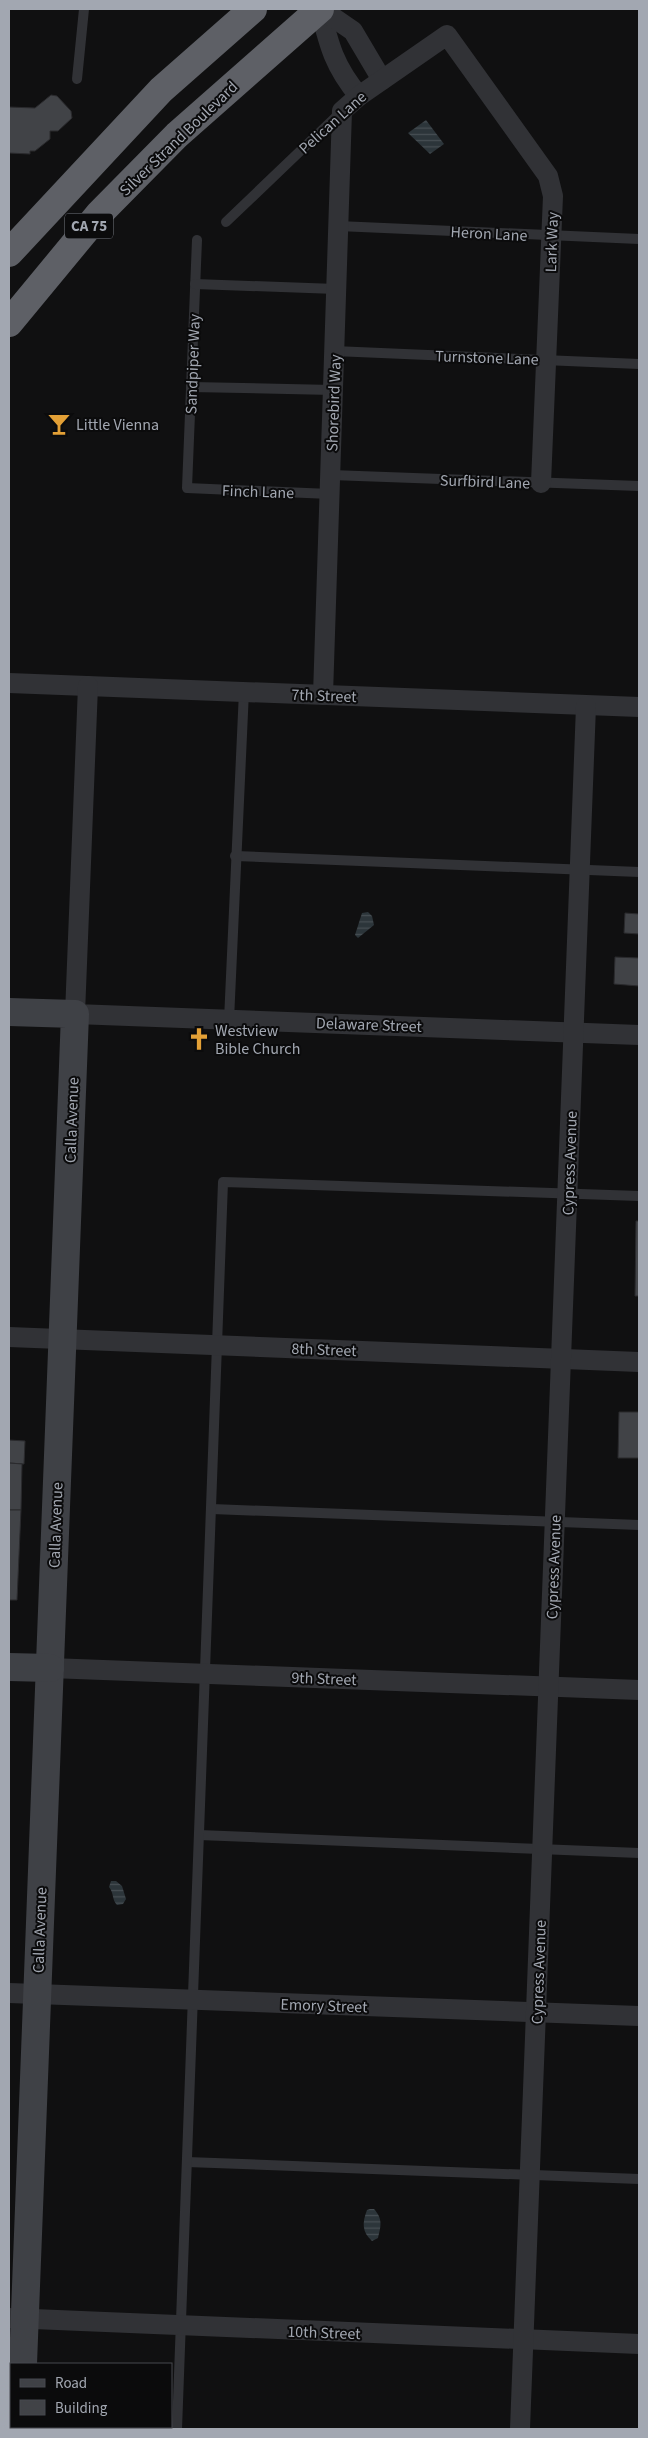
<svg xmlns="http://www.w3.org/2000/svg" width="648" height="2438" font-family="'Source Sans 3',sans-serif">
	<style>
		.water { fill: url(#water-rules) }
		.building { fill: #414347; stroke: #2a2a2d }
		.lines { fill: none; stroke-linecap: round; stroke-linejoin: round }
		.lane { stroke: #313236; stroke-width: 10 }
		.street { stroke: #313236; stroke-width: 20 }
		.secondary { stroke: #3f4146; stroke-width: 28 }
		.highway { stroke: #5e6066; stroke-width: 28 }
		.labels { text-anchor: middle; stroke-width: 4; stroke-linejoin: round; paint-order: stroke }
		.shield { fill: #0b0b0c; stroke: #757880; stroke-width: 1 }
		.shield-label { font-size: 15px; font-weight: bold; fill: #a2a7b1 }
		.street-label { font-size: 16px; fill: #a2a7b1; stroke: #0b0b0c }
		.poi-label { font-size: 16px; fill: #a2a7b1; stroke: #0b0b0c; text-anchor: start }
	</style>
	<defs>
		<pattern id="water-rules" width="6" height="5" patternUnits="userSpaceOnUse" patternTransform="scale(1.25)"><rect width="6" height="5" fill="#2c353a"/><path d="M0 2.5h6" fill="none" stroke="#474f54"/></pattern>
	</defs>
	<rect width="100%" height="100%" fill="#101011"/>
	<g class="water">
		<polygon points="426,120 444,144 430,154 408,133"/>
		<polygon points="368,912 372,916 374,925 358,938 355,935 362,913"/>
		<path d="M111 1881H116L122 1886 126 1899 123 1904 117 1905C112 1900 114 1893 109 1887Z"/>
		<path d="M370 2209H374C383 2219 381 2226 378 2238L372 2241C362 2232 362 2223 367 2210Z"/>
	</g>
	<g class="building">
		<polygon points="51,95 57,96 71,111 72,118 58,131 50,131 50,139 35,151 30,151 30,154 9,153 9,107 35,108"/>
		<polygon points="625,913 639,914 639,934 624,933"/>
		<polygon points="615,957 639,958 639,986 614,984"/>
		<polygon points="636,1221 639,1221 639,1296 635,1296"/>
		<polygon points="619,1412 639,1412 639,1458 618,1458"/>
		<polygon points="9,1440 25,1441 24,1464 9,1463"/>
		<polygon points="9,1463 22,1464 21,1510 9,1510"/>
		<polygon points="9,1510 21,1510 17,1600 9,1600"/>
	</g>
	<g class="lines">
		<g class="lane">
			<polyline points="77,79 84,9"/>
			<polyline points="226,222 341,112"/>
			<polyline points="338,226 639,239"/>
			<polyline points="197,240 187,488 330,494"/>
			<polyline points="195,284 336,289"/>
			<polyline points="334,351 639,364"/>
			<polyline points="191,387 333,390"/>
			<polyline points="331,475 639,486"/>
			<polyline points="235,856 639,872"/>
			<polyline points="229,1020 244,691"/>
			<polyline points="212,1509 639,1525"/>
			<polyline points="199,1835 639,1853"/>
			<polyline points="187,2162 639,2179"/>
			<polyline points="177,2429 223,1182 639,1196"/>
		</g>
		<g class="street">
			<path d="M320 9C329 45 334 66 359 96"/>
			<polyline points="321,9 353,31 382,80"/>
			<polyline points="9,683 639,707"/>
			<polyline points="88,686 75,1014 639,1035"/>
			<polyline points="323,695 342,111 359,96 447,35 548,176 553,196 541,483"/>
			<polyline points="9,1337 639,1362"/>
			<polyline points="50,1668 639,1690"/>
			<polyline points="9,1993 639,2016"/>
			<polyline points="9,2318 639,2344"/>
			<polyline points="520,2429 586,706"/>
		</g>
		<g class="secondary">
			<polyline points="9,1012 75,1014 23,2364"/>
			<polyline points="9,1667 50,1668"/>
			<polyline points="20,2429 20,2427"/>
		</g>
		<g class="highway">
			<polyline points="9,253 161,90 253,9"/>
			<polyline points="9,323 100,213 177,135 320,9"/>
		</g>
	</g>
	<defs>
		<symbol id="bar-bare" viewBox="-9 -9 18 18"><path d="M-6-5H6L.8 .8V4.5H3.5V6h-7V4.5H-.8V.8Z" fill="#e3a036" stroke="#0b0b0c" stroke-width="2.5" paint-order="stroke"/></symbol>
		<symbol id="church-bare" viewBox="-9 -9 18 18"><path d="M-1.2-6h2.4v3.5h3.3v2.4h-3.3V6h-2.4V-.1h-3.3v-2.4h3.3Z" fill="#e3a036" stroke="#0b0b0c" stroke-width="2.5" paint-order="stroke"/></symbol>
	</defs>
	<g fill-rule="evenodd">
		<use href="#bar-bare" x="43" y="408" width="32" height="32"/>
		<use href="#church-bare" x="183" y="1023" width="32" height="32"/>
	</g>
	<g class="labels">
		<rect class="shield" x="65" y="213.5" width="48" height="25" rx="4"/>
		<g class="shield-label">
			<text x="89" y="231">CA 75</text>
		</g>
		<g class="street-label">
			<text transform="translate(332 122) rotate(-42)" y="6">Pelican Lane</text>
			<text transform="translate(178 138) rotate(-44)" y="6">Silver Strand Boulevard</text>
			<text transform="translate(489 233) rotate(3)" y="6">Heron Lane</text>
			<text transform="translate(551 242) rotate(-88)" y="6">Lark Way</text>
			<text transform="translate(487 357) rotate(2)" y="6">Turnstone Lane</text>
			<text transform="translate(192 364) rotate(-88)" y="6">Sandpiper Way</text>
			<text transform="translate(333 403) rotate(-88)" y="6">Shorebird Way</text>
			<text transform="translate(485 481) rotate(2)" y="6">Surfbird Lane</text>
			<text transform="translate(258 491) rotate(2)" y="6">Finch Lane</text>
			<text transform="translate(324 695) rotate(2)" y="6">7th Street</text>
			<text transform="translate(369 1024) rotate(2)" y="6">Delaware Street</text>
			<text transform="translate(71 1120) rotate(-88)" y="6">Calla Avenue</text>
			<text transform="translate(569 1163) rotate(-88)" y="6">Cypress Avenue</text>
			<text transform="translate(324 1349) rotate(2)" y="6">8th Street</text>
			<text transform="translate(55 1525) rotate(-88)" y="6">Calla Avenue</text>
			<text transform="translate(553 1567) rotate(-88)" y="6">Cypress Avenue</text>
			<text transform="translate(324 1678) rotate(2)" y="6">9th Street</text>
			<text transform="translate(39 1930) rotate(-88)" y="6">Calla Avenue</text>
			<text transform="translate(538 1972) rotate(-88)" y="6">Cypress Avenue</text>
			<text transform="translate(324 2005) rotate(2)" y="6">Emory Street</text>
			<text transform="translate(324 2332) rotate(2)" y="6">10th Street</text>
		</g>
		<g class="poi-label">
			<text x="76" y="430">Little Vienna</text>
			<text x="215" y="1036">Westview<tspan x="215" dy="18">Bible Church</tspan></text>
		</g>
	</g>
	<rect width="648" height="2438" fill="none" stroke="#a2a7b1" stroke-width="20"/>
	<rect x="10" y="2363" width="162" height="65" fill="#0b0b0c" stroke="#47494e"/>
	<rect x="20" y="2379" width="25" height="8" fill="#3f4146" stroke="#47494e"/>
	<text x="55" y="2388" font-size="15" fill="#a2a7b1">Road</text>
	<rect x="20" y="2400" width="25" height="15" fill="#414347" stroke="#47494e"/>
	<text x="55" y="2413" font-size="15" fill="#a2a7b1">Building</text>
</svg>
